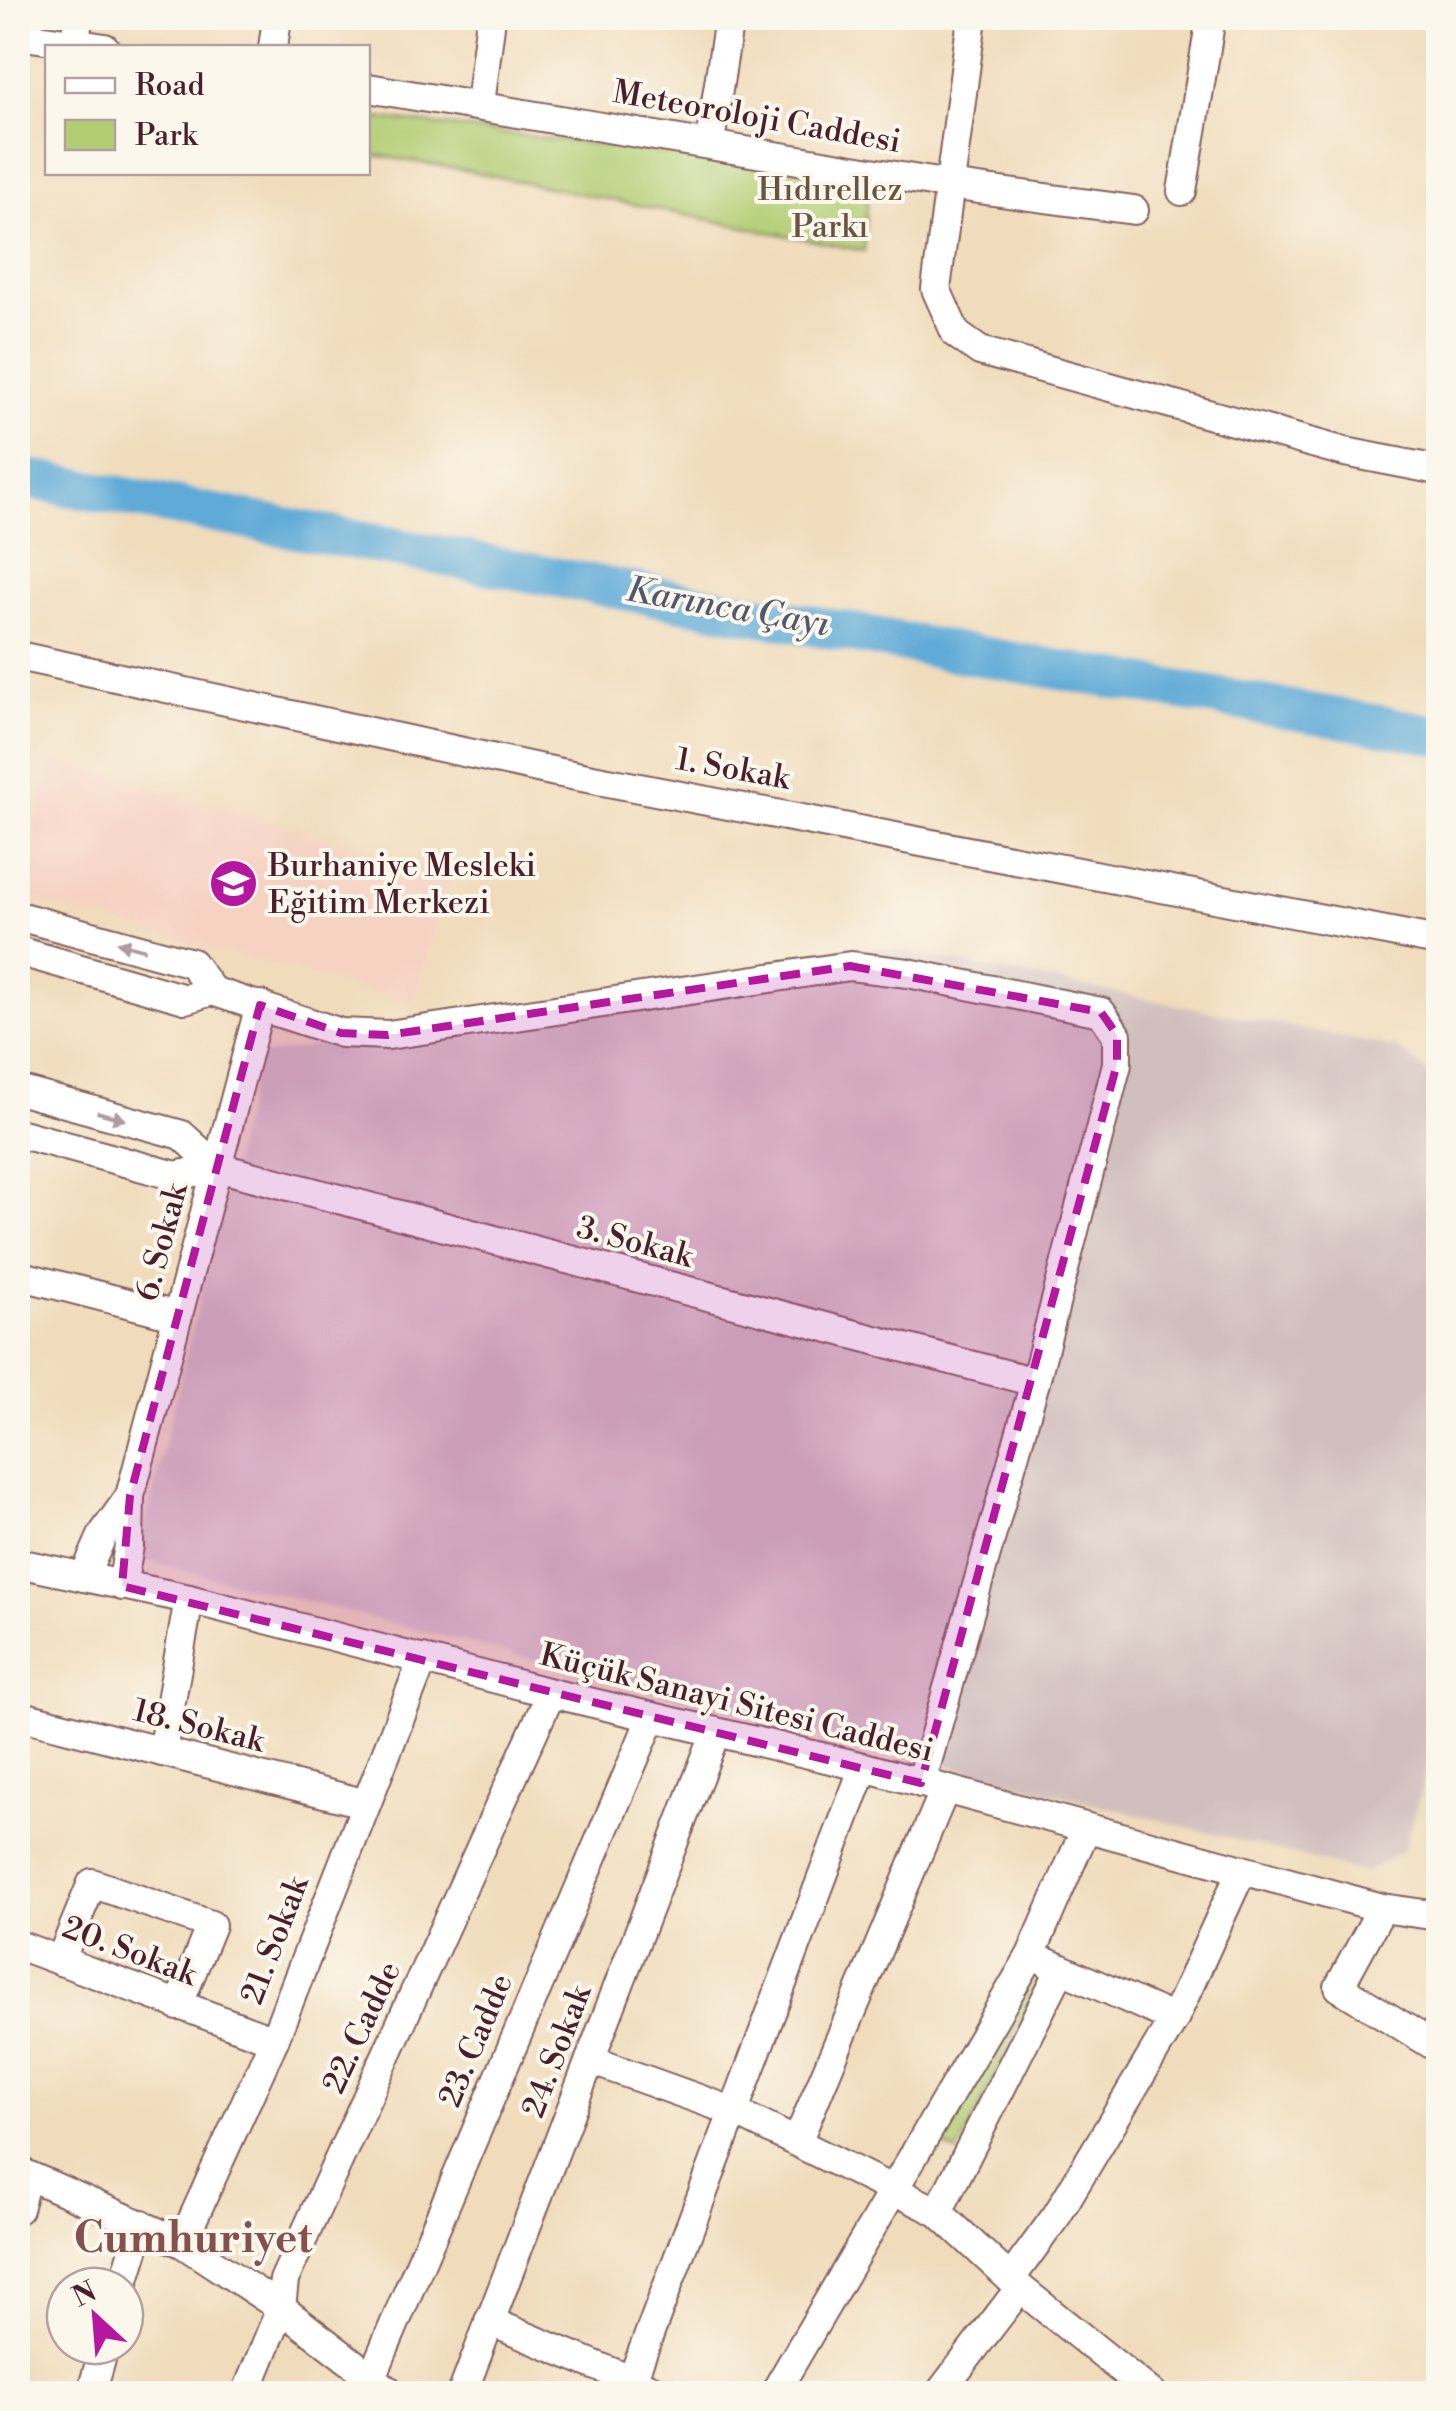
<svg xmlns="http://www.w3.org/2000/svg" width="1456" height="2411" font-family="'Libre Bodoni',serif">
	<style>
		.built { fill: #f6d2c3 }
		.industrial { fill: #d1bfbd }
		.green { fill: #b2ce75; stroke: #7e7650; stroke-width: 2.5 }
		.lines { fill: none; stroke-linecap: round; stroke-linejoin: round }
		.river { stroke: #5eaad7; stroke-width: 40 }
		.minor-casing { stroke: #84615d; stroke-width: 32 }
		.minor { stroke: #fff; stroke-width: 28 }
		.oneway { fill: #ae9aa0 }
		.marked { fill: #b5179e; fill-opacity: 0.2; stroke: #b5179e; stroke-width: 8; stroke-dasharray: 20 12; stroke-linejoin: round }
		.labels { text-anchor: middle; stroke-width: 8; stroke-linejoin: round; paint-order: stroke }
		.street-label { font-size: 32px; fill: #4a1f2b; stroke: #fbf7ec }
		.park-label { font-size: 32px; fill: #695441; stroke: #fbf7ec }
		.poi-label { font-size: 32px; fill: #4a1f2b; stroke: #fbf7ec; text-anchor: start }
		.water-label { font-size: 35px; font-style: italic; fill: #525770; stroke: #fbf7ec }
		.district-label { font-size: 42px; font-weight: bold; fill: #85504e; stroke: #fbf7ec }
	</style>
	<rect width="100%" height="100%" fill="#fbf7ec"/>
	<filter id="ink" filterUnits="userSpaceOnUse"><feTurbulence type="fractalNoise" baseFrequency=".01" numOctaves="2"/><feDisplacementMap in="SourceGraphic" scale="20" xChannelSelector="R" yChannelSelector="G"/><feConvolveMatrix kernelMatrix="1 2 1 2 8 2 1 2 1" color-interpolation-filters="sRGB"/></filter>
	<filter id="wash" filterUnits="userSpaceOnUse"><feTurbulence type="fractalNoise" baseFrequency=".0048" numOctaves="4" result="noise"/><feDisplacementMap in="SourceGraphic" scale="40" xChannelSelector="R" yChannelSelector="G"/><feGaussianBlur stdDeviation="2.25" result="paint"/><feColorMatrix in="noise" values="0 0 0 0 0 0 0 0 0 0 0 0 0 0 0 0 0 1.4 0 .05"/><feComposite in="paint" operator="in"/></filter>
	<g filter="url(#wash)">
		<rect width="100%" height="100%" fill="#f0dcbb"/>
		<polygon class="built" points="51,758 450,873 413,1003 18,896"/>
		<polygon class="industrial" points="881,947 1397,1048 1438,1081 1438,1733 1403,1850 1365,1873 137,1558 258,1056"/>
		<g class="green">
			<polygon points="368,117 869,177 864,251 459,169 368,154"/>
			<polygon points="1036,1968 1043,1973 958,2153 932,2141"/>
		</g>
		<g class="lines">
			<polyline class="river" points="18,477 944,650 1438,735"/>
		</g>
	</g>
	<g filter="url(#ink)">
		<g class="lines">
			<defs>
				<g id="minor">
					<polyline points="972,18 936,289 956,334 980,351 1345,452 1438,470"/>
					<polyline points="18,35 105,48"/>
					<polyline points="75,43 78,18"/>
					<polyline points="273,48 277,18"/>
					<polyline points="368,88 949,185 1134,210"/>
					<polyline points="480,104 491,18"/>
					<polyline points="710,142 729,18"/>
					<polyline points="1182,191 1211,18"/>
					<polyline points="18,656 556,772 1438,941"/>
					<polyline points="18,916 192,963 212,991"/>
					<polyline points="18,951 185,999 212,991"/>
					<polyline points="212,991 341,1033 388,1035 850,966 908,973 1101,1012 1117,1035 1117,1064 1035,1382 921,1783"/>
					<polyline points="18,1090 182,1135 217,1167"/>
					<polyline points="18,1133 176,1176 217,1167 1035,1382"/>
					<polyline points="18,1275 178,1316"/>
					<polyline points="130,1496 260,1005"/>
					<polyline points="18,1563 189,1599 551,1693 864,1767 1382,1908 1438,1916"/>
					<polyline points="84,1577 103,1534 130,1496 129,1546 122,1586"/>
					<polyline points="18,1715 363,1803"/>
					<polyline points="162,1752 189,1599"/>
					<polyline points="1382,1908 1339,1987 1438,2048"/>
					<polyline points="18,1945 274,2040"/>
					<polyline points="60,1961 92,1883 211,1925 178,2006"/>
					<polyline points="1048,1963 1174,2019"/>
					<polyline points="590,2060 735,2112 938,2212 1061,1969"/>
					<polyline points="797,2142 945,1789"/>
					<polyline points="18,2171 182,2243 281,2308 393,2394"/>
					<polyline points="18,2209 27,2175"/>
					<polyline points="938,2212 1020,2288 1152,2394"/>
					<polyline points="182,2243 274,2040 423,1659"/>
					<polyline points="1011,2278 1057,2215 1174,2019 1242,1870"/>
					<polyline points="123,2286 142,2224"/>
					<polyline points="489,2321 664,2394"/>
					<polyline points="632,2380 864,1767"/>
					<polyline points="91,2394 105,2346"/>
					<polyline points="246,2394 281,2308 284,2280 551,1693"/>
					<polyline points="370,2394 372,2377 652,1717"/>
					<polyline points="462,2394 715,1734"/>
					<polyline points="774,2394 1031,1955 1086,1828"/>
					<polyline points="939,2394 1020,2288"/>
				</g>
			</defs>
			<use href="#minor" class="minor-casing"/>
			<use href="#minor" class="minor"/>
		</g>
		<defs><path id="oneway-solid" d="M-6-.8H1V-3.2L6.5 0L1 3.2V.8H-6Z" transform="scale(2.5)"/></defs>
		<g class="oneway">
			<use href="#oneway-solid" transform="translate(131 946) rotate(-165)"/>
			<use href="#oneway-solid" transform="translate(111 1116) rotate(16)"/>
		</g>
	</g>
	<path class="marked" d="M850 966 1101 1012 1117 1035V1064L921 1783 122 1586 130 1496 260 1005 341 1033 388 1035Z"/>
	<defs>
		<symbol id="school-disc" viewBox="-11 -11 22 22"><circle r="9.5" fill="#b5179e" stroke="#fbf7ec"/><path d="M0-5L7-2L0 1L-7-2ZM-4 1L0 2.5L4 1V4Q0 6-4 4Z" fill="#fff"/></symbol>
	</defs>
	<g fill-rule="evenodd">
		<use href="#school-disc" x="206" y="856" width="55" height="55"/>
	</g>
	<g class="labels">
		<g class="street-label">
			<text transform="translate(757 116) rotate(10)" y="11">Meteoroloji Caddesi</text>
			<text transform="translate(733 768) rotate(10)" y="11">1. Sokak</text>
			<text transform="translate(635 1241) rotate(15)" y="11">3. Sokak</text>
			<text transform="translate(161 1242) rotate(-75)" y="11">6. Sokak</text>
			<text transform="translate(737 1702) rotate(14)" y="11">Küçük Sanayi Sitesi Caddesi</text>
			<text transform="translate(199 1725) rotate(14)" y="11">18. Sokak</text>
			<text transform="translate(274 1940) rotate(-69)" y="11">21. Sokak</text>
			<text transform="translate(130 1950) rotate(21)" y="11">20. Sokak</text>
			<text transform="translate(361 2027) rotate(-65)" y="11">22. Cadde</text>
			<text transform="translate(475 2040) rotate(-67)" y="11">23. Cadde</text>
			<text transform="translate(556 2051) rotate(-69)" y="11">24. Sokak</text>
		</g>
		<g class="park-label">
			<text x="830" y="200">Hıdırellez<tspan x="830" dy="37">Parkı</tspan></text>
		</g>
		<g class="poi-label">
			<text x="268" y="876">Burhaniye Mesleki<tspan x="268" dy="37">Eğitim Merkezi</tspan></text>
		</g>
		<g class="water-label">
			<text transform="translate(728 606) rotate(10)" y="12">Karınca Çayı</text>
		</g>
		<g class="district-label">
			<text x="193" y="2252">Cumhuriyet</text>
		</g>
	</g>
	<rect width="1456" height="2411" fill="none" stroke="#fbf7ec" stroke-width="60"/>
	<rect x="45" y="45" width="325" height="130" fill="#fbf7ec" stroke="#b4a19f" stroke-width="2.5"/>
	<rect x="65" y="78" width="50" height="15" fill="#ffffff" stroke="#b4a19f" stroke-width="2.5"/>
	<text x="135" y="95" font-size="30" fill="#4a1f2b">Road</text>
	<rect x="65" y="120" width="50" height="30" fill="#b2ce75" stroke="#b4a19f" stroke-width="2.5"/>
	<text x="135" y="145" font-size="30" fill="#4a1f2b">Park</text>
	<g transform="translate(95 2316) rotate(334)"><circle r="48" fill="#fbf7ec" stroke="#b4a19f" stroke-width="2.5"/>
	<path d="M0-8L18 38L0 25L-18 38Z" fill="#b5179e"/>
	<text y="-15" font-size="28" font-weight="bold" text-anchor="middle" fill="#4a1f2b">N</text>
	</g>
</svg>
